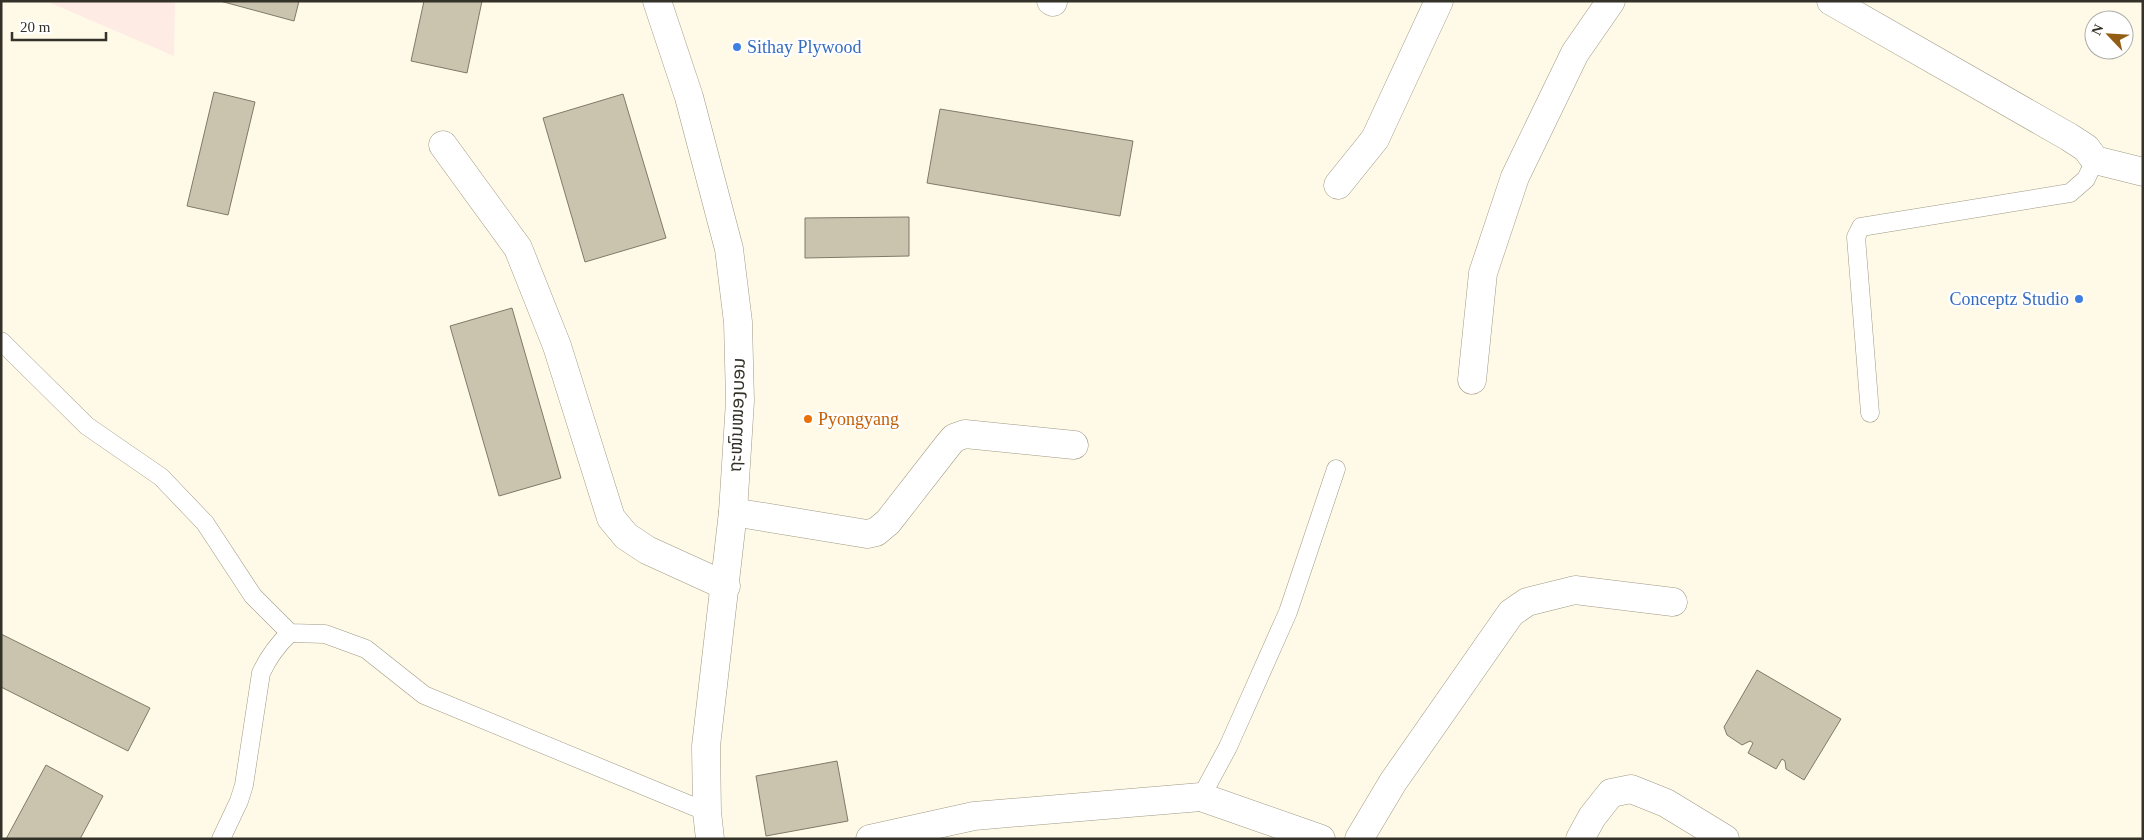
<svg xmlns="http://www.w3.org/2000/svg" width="2144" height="840" font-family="'Times New Roman','Noto Sans Lao',serif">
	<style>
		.commercial { fill: #feebe3 }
		.building { fill: #cac4af; stroke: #7f7966 }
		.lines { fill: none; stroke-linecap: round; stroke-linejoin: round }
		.lane-casing { stroke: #9f9984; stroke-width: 19 }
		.street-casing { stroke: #9f9984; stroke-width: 29 }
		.secondary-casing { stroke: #9f9984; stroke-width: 29 }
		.lane { stroke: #fff; stroke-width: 18 }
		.street { stroke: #fff; stroke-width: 28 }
		.secondary { stroke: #fff; stroke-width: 28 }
		.shop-dot { fill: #3f7fe0; stroke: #fff; stroke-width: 2 }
		.food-dot { fill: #e8710a; stroke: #fff; stroke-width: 2 }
		.labels { text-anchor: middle; stroke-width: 4.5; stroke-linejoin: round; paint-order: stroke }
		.shop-label { font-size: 18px; fill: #366cbe; stroke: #fff; text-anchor: start }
		.street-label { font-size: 18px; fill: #333128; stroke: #fff }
		.food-label { font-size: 18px; fill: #c56008; stroke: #fff; text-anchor: start }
	</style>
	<rect width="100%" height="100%" fill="#fffae8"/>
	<polygon class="commercial" points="46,1 175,1 174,56"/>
	<g class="building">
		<polygon points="220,1 299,1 294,21"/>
		<polygon points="424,1 482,1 467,73 411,61"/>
		<polygon points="214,92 255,102 228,215 187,206"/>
		<polygon points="623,94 666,238 585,262 543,118"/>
		<polygon points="940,109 1133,141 1120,216 927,183"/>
		<polygon points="909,217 909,256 805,258 805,218"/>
		<polygon points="512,308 561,478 499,496 450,326"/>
		<polygon points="1,634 150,708 128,751 1,687"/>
		<polygon points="1757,670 1841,719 1804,780 1786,769 1785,761 1782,759 1776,769 1748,753 1753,743 1750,741 1742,745 1727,735 1724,727"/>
		<polygon points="837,761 848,821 766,836 756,776"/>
		<polygon points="46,765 103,796 80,839 6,839"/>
	</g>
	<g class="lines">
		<defs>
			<g id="lane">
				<polyline points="1,341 87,426 161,477 205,523 253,596 290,633 325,634 366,649 424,695 707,812"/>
				<polyline points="1870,413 1856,237 1861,227 2070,193 2086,179 2095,160"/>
				<polyline points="1201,797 1228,747 1288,612 1336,469"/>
				<path d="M221 839 239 801 244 785 261 673C269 656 277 645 290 633"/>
			</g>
			<g id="street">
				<polyline points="1051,1 1053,2"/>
				<polyline points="1831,1 2069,137 2086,148 2095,160 2143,172"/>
				<polyline points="443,145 518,248 557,346 611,518 626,536 647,550 726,586"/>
				<polyline points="1338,185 1375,139 1439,1"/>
				<polyline points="1472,380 1483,273 1515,177 1575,53 1611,1"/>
				<polyline points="733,512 867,534 876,532 888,522 948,445 954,438 965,434 1074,445"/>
				<polyline points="870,839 974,816 1201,797 1321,839"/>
				<polyline points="1359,839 1393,782 1511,613 1527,602 1575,590 1673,602"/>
				<polyline points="1580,839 1592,817 1611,793 1631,789 1666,803 1725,839"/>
			</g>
			<polyline id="secondary" points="657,1 689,97 729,249 738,322 740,401 733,512 706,746 707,812 710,839"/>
		</defs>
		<use href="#lane" class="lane-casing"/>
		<use href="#street" class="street-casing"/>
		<use href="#secondary" class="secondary-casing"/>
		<use href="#lane" class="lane"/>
		<use href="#street" class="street"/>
		<use href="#secondary" class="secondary"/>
	</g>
	<g class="shop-dot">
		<circle cx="737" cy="47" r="5"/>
		<circle cx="2079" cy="299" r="5"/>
	</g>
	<circle class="food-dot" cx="808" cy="419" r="5"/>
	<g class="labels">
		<g class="shop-label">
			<text x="747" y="53">Sithay Plywood</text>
			<text x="2069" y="305" text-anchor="end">Conceptz Studio</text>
		</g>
		<g class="street-label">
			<text transform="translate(737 415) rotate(-88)" y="6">ຖະໜົນໜອງບອນ</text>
		</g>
		<g class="food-label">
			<text x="818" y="425">Pyongyang</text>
		</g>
	</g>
	<rect width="2144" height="840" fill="none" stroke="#333128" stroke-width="5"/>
	<g transform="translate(2109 35) rotate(295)"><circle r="24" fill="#ffffff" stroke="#adada9"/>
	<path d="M0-4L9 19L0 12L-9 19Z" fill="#945d16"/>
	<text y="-8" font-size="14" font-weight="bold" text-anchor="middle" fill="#333128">N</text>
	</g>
	<path d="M12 32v8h94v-8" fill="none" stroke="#333128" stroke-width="2.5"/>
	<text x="20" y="32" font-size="15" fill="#333128" stroke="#ffffff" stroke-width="4" paint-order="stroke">20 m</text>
</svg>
